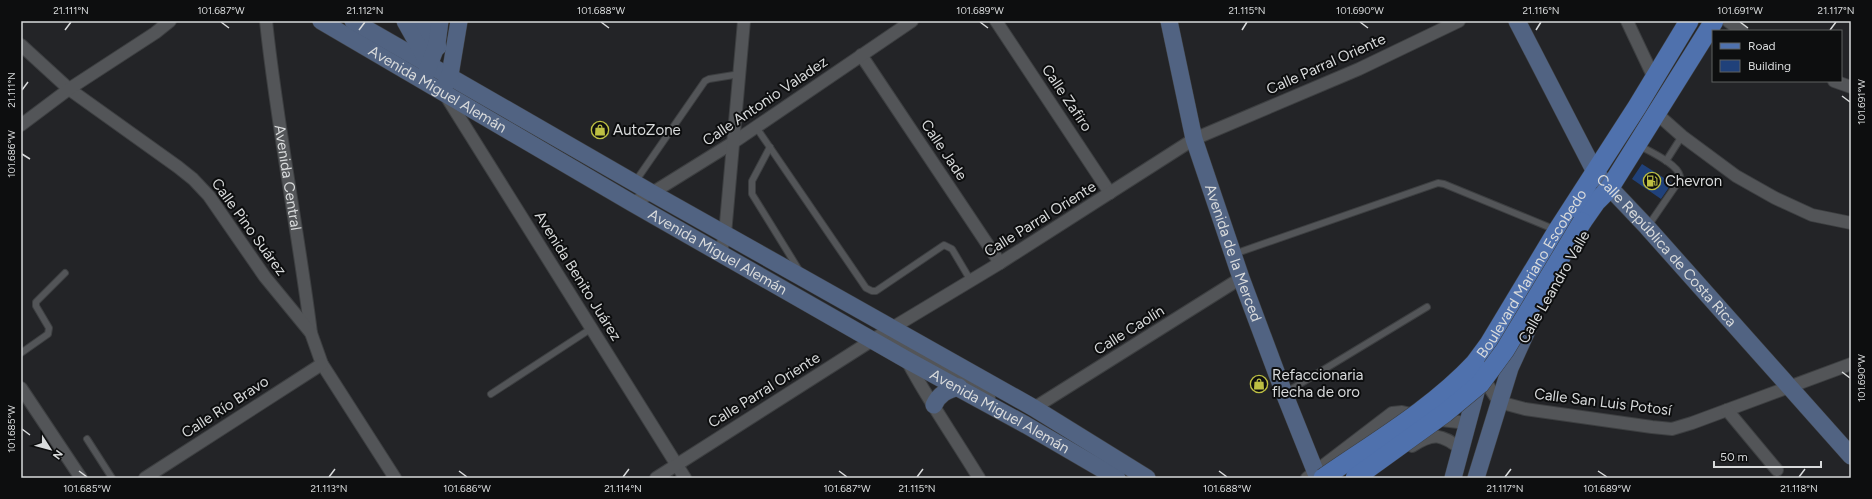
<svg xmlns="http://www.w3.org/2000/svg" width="1872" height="499" font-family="Figtree,sans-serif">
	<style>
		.building { fill: #20417a }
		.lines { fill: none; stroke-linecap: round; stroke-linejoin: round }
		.lane-casing { stroke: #3d3f41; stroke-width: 8 }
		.street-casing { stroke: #3d3f41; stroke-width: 14 }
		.secondary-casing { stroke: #3d3f41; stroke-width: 18 }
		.primary-casing { stroke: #3d3f41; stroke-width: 20 }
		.lane { stroke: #535558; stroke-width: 6 }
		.street { stroke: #535558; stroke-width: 12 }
		.secondary { stroke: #516382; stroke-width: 17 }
		.primary { stroke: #4f71ad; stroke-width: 19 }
		.primary-bridge-casing { stroke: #3d3f41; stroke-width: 20; stroke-linecap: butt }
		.primary-bridge { stroke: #4f71ad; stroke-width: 19 }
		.ticks { fill: none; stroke: #d8dadb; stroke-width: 1.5 }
		.labels { text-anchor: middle; stroke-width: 4; stroke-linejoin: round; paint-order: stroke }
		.street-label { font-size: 15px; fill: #d8dadb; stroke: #0d0e0f }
		.poi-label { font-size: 15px; fill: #d8dadb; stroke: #0d0e0f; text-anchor: start }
		.neatline { fill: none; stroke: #d8dadb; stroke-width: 1.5 }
		.ticks-label { font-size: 10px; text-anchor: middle; fill: #d8dadb }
	</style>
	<rect width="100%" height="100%" fill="#232427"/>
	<polygon class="building" points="1642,164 1672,183 1661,199 1632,179"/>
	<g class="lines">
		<defs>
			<g id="lane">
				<polyline points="756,127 866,288 872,291 876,291 944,245 952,249 971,281"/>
				<path d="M1638 145C1649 151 1678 164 1680 176L1679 181 1648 226"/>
				<polyline points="770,147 752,181 752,194 799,270"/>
				<polyline points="1666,161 1682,136"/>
				<polyline points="635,182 705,81 709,79 740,74"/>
				<polyline points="1234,254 1438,183 1444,184 1556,230"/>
				<polyline points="882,334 992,397"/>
				<polyline points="21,353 48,334 49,328 36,306 36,302 65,273"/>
				<polyline points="1285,393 1427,307"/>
				<polyline points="491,394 592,328"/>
				<polyline points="87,439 112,478"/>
			</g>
			<g id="street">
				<path id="s1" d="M266 21C277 126 298 229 311 333"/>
				<polyline points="996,21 1110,193"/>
				<polyline points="1627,21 1654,78"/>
				<polyline points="1728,21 1742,31"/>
				<polyline points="21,45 69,89 178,167 193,179 209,196 265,277 311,333 322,364 395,478"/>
				<polyline points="861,55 1000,263"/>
				<polyline points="1834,81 1851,87"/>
				<polyline points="446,96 685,478"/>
				<polyline points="1656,113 1682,136 1736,176 1775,198 1812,215 1851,223"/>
				<polyline points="21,125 69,89 155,33 170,21"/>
				<polyline points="632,203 652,193 734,142 912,21"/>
				<polyline points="721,252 725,234 744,21"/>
				<path d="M891 329C915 381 949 429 979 478"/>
				<polyline points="1486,373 1487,384 1499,402 1525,409 1652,427 1672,429 1692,423 1851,364"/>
				<polyline points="21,388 81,478"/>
				<polyline points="1034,408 1241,278"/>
				<polyline points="1727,410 1777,470"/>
				<path d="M1412 446C1434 432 1441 434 1461 449"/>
				<polyline points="145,478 322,364"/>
				<polyline points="656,478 882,334 1000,263 1194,139 1359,69 1459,21"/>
				<polyline points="1307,478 1392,413 1402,412 1433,419 1467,423"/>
			</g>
			<g id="secondary">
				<path id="s2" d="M321 21 632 203 907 360 1026 425 1117 478"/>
				<polyline points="353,21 652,193 1034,408 1147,478"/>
				<polyline points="405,21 429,64"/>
				<polyline points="423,21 438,47"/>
				<path id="s3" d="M1169 21 1194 139 1241 278 1284 393 1318 478"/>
				<path id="s4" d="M1517 21 1595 172 1647 227 1851 456"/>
				<polyline points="427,71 437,44 440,21"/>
				<polyline points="445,85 450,75 459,21"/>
				<path d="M934 405C939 394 947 390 959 387"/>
				<polyline points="1453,478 1479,381"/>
				<polyline points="1476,478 1510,368 1531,322"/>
			</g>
			<g id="primary">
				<polyline points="1582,222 1596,202 1609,189 1714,21"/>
				<path id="s5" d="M1475 363 1489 344 1557 231 1637 107 1689 21"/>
			</g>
		</defs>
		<use href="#lane" class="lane-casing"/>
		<use href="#street" class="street-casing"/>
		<use href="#secondary" class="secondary-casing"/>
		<use href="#primary" class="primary-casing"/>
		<use href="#lane" class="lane"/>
		<use href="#street" class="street"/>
		<use href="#secondary" class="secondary"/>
		<use href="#primary" class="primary"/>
		<defs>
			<g id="primary-bridge">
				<path d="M1323 478C1375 442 1432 409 1475 363"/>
				<polyline points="1355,478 1445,413 1480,384 1505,350 1582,222"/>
			</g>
		</defs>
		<use href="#primary-bridge" class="primary-bridge-casing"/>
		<use href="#primary-bridge" class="primary-bridge"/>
	</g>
	<path class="ticks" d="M221 22 229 28M601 22 609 28M980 22 988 28M1360 22 1368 28M1740 22 1748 28M65 30 71 22M359 30 365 22M1242 30 1247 22M1536 30 1541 22M1830 30 1836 22M22 90 28 82M1842 96 1850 102M22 154 30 159M1842 372 1850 378M22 429 30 435M79 471 87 477M459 471 467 477M839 471 847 477M1219 471 1227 477M1598 471 1607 477M329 477 335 469M623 477 629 469M917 477 923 469M1505 477 1511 469M1799 477 1805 469"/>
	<defs>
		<symbol id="shop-ring" viewBox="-11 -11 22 22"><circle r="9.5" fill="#0d0e0f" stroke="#bdbf43" stroke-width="1.5"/><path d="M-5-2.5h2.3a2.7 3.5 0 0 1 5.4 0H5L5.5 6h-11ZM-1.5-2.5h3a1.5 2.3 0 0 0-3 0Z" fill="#bdbf43"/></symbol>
		<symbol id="fuel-ring" viewBox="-11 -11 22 22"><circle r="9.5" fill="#0d0e0f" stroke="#bdbf43" stroke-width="1.5"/><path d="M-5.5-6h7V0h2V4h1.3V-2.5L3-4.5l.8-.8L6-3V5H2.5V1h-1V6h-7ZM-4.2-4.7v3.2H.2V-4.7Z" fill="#bdbf43"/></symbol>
	</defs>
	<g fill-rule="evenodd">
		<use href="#shop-ring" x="590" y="120" width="20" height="20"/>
		<use href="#fuel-ring" x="1642" y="171" width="20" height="20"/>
		<use href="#shop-ring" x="1249" y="374" width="20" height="20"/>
	</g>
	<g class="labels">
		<g class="street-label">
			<text transform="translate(1326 64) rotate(-24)" y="5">Calle Parral Oriente</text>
			<text dy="5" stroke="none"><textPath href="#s2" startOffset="135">Avenida Miguel Alemán</textPath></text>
			<text transform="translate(1067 98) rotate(56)" y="5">Calle Zafiro</text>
			<text transform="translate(765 101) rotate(-34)" y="5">Calle Antonio Valadez</text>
			<text transform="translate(944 150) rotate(56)" y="5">Calle Jade</text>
			<text dy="5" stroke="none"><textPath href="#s1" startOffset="158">Avenida Central</textPath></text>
			<text transform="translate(1040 219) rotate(-32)" y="5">Calle Parral Oriente</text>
			<text transform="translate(249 227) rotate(54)" y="5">Calle Pino Suárez</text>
			<text dy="5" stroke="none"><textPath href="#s4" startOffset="276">Calle República de Costa Rica</textPath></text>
			<text dy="5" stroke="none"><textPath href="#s2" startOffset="459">Avenida Miguel Alemán</textPath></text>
			<text dy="5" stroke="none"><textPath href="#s3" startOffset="241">Avenida de la Merced</textPath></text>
			<text dy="5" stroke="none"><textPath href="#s5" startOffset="106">Boulevard Mariano Escobedo</textPath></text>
			<text transform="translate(578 276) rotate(58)" y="5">Avenida Benito Juárez</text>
			<text transform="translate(1554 287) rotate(-60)" y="5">Calle Leandro Valle</text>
			<text transform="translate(1129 330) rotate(-32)" y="5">Calle Caolín</text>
			<text transform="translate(764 390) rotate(-32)" y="5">Calle Parral Oriente</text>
			<text transform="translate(1603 402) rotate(7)" y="5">Calle San Luis Potosí</text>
			<text transform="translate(225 407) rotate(-33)" y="5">Calle Río Bravo</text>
			<text dy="5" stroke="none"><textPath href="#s2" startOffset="783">Avenida Miguel Alemán</textPath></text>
		</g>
		<g class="poi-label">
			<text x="613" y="135">AutoZone</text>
			<text x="1665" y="186">Chevron</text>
			<text x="1272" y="380">Refaccionaria<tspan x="1272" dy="17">flecha de oro</tspan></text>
		</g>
	</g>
	<rect width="1872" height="499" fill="none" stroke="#0d0e0f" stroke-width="44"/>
	<rect x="1712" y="30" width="130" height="52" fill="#0d0e0f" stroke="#5e6061"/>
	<rect x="1720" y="43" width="20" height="6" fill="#4f71ad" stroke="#5e6061"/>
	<text x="1748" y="50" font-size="12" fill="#d8dadb">Road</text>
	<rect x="1720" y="60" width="20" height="12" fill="#20417a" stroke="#5e6061"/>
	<text x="1748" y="70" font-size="12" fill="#d8dadb">Building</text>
	<g transform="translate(50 449) rotate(126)" stroke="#0d0e0f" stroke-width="3" paint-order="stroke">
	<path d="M0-3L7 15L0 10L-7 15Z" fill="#d8dadb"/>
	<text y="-6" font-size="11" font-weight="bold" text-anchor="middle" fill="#d8dadb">N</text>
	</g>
	<path d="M1714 461v6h107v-6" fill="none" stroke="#d8dadb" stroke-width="2"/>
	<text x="1720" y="461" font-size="12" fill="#d8dadb" stroke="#0d0e0f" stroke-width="3" paint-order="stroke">50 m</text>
	<rect x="22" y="22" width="1828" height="455" class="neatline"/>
	<g class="ticks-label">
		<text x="71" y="14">21.111°N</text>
		<text x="221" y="14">101.687°W</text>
		<text x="365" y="14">21.112°N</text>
		<text x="601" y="14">101.688°W</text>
		<text x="980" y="14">101.689°W</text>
		<text x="1247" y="14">21.115°N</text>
		<text x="1360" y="14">101.690°W</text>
		<text x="1541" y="14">21.116°N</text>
		<text x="1740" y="14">101.691°W</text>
		<text x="1836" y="14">21.117°N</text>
		<text transform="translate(11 90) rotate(-90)" y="4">21.111°N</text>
		<text transform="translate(1861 102) rotate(-90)" y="4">101.691°W</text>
		<text transform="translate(11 154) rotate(-90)" y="4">101.686°W</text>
		<text transform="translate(1861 378) rotate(-90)" y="4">101.690°W</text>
		<text transform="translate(11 429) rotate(-90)" y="4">101.685°W</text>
		<text x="87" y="492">101.685°W</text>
		<text x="329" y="492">21.113°N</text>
		<text x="467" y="492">101.686°W</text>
		<text x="623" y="492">21.114°N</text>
		<text x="847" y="492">101.687°W</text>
		<text x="917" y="492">21.115°N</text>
		<text x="1227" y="492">101.688°W</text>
		<text x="1505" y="492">21.117°N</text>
		<text x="1607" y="492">101.689°W</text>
		<text x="1799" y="492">21.118°N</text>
	</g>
</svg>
